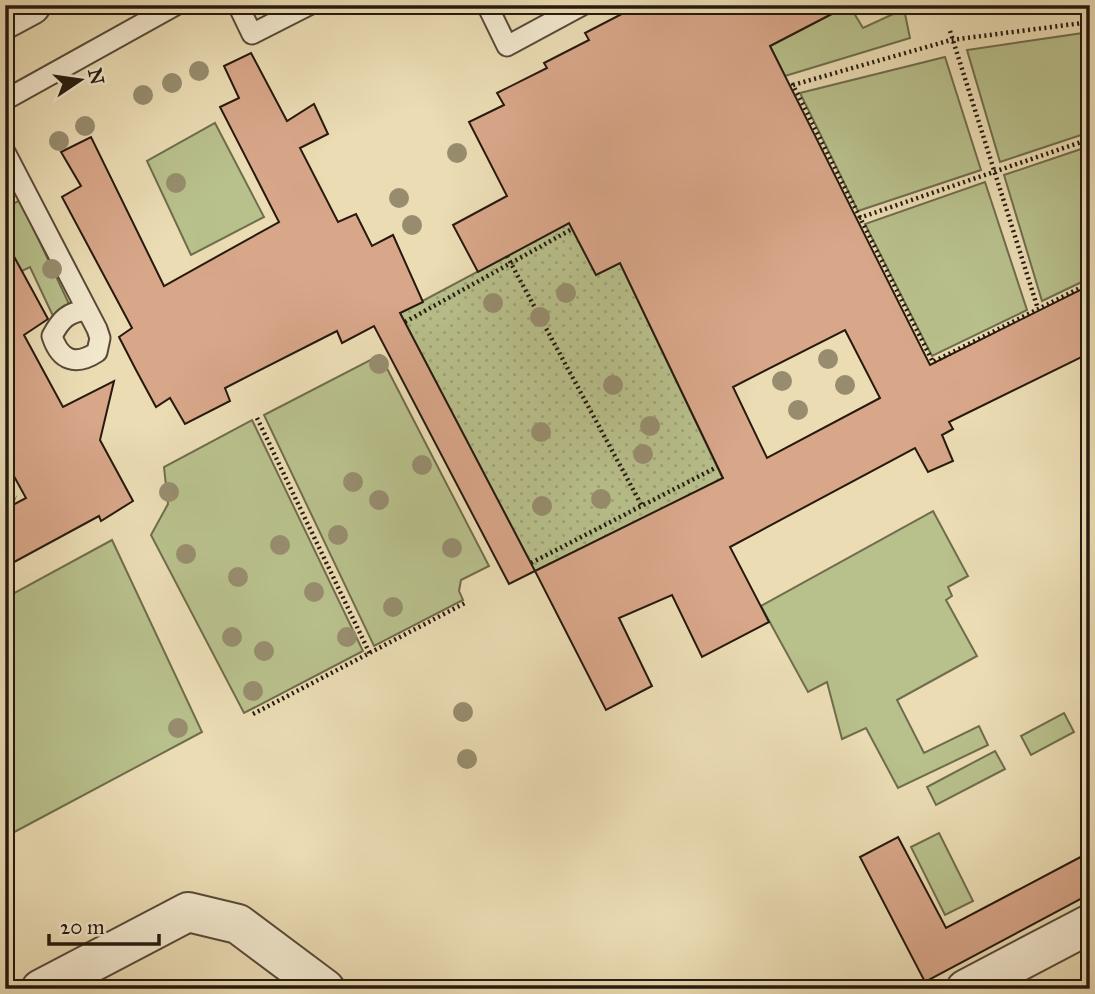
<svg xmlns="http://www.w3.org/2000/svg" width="1095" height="994" font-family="'IM FELL Great Primer',serif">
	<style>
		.grass { fill: #b8c08c; stroke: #6f6d4d; stroke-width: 2 }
		.park { fill: url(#park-dots); stroke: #6f6d4d; stroke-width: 2 }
		.building { fill: #d8a689; stroke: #261a0e; stroke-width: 2; fill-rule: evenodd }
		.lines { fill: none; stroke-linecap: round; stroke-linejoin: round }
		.service-casing { stroke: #574a38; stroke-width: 23 }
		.minor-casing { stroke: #574a38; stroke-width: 42 }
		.path { stroke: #261a0e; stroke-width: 4.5; stroke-dasharray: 2 3.5; stroke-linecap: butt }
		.service { stroke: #f2e8ce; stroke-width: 19 }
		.minor { stroke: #f2e8ce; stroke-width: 38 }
		.tree { fill: #978d6e }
	</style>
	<defs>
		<pattern id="park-dots" width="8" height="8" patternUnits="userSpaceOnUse" patternTransform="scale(1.75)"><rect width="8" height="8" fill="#b8c08c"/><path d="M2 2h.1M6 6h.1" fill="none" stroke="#9ea478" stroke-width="1.8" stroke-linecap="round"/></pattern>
	</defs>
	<rect width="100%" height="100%" fill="#ebdcb4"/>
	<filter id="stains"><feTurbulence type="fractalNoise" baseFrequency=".00286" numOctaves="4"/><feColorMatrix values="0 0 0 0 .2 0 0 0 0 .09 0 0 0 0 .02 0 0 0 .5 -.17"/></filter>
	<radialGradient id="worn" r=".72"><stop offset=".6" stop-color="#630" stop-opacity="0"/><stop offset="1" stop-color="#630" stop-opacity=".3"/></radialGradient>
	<g class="grass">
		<polygon points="849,5 863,28 904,9 910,38 785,76 770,46"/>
		<polygon points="1090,32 1090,132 1000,162 967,50"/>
		<polygon points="945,57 981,170 858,211 800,93"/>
		<polygon points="215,123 264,217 191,255 147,161"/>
		<polygon points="1090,146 1090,278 1042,301 1004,175"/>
		<polygon points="985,182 1027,310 932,356 865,224"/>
		<polygon points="20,200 70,306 53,316 30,267 5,279 5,209"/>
		<polygon points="380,355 489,566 461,580 459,591 463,600 374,646 264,415"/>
		<polygon points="252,420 363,651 244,713 151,535 168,504 164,467"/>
		<polygon points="933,511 968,576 948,587 952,596 946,600 977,656 897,700 924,753 979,726 988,745 898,788 866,728 842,739 827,682 808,692 761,606"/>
		<polygon points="112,540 202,732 5,837 5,598"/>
		<polygon points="1064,713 1074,732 1031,755 1021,736"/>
		<polygon points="995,751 1005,769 936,805 927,787"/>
		<polygon points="939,833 973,901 945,915 911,847"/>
	</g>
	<polygon class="park" points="569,223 596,275 620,263 723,479 535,571 400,313"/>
	<g class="building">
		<path d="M639 5H849L770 46 930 365 1090 285V353L949 422 953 429 942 435 953 461 928 472 915 448 730 547 769 622 702 657 672 595 619 618 652 686 606 710 535 571 723 478 620 263 596 275 569 223 478 272 453 225 507 196 469 122 504 105 497 93 547 68 544 63 589 40 585 33ZM845 330 880 398 767 458 733 387Z"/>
		<polygon points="251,53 287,121 314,104 328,134 300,148 338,222 356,214 372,246 393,235 423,302 400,313 535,571 509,584 374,326 342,343 337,331 225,388 230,401 185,424 170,398 156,407 136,370 119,337 132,328 62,197 81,186 61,152 91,137 164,286 279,222 220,107 239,98 224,66"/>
		<polygon points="5,240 48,319 24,335 63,407 114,381 100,440 133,501 101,521 99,516 5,567 5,509 26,498 5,460"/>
		<polygon points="898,837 946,928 1090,852 1090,894 925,982 860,857"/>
	</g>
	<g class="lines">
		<defs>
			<g id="service">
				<polyline points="238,5 252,34 309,5"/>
				<polyline points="487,5 507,46 583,5"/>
				<polyline points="5,100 176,5"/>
				<path d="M5 152 97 329 100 338 97 352C76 366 60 361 52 336 61 319 68 312 87 310"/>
			</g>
			<g id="minor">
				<polyline points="5,19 31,5"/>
				<polyline points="41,989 188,912 238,924 325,989"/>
				<polyline points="966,989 1090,924"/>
			</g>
		</defs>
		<use href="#service" class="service-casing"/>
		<use href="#minor" class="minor-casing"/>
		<g class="path">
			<polyline points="1090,22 951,40 793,85 933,362 1090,283"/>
			<polyline points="950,31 1038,309"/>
			<polyline points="859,218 1090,139"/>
			<polyline points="507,256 642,506"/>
			<polyline points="405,322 572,229"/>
			<polyline points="257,418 370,654"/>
			<polyline points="5,495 16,498"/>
			<polyline points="531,563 717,467"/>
			<polyline points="253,714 465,603"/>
		</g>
		<use href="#service" class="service"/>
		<use href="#minor" class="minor"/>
	</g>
	<g class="tree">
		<circle cx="199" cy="71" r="10"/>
		<circle cx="172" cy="83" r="10"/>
		<circle cx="143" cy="95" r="10"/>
		<circle cx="85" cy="126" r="10"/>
		<circle cx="59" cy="141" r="10"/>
		<circle cx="457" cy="153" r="10"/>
		<circle cx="176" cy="183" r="10"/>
		<circle cx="399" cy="198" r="10"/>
		<circle cx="412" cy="225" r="10"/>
		<circle cx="52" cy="269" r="10"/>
		<circle cx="566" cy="293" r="10"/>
		<circle cx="493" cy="303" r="10"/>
		<circle cx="540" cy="317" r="10"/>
		<circle cx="828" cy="359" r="10"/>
		<circle cx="379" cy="364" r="10"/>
		<circle cx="782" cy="381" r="10"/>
		<circle cx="613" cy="385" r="10"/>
		<circle cx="845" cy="385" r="10"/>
		<circle cx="798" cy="410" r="10"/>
		<circle cx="650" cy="426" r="10"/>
		<circle cx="541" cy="432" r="10"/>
		<circle cx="643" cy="454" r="10"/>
		<circle cx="422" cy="465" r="10"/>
		<circle cx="353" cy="482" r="10"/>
		<circle cx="169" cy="492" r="10"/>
		<circle cx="601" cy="499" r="10"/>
		<circle cx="379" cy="500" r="10"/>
		<circle cx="542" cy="506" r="10"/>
		<circle cx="338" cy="535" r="10"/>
		<circle cx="280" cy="545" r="10"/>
		<circle cx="452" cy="548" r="10"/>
		<circle cx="186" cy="554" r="10"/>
		<circle cx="238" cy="577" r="10"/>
		<circle cx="314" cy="592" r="10"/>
		<circle cx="393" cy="607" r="10"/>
		<circle cx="232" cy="637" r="10"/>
		<circle cx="347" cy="637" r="10"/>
		<circle cx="264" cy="651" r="10"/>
		<circle cx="253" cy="691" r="10"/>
		<circle cx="463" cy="712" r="10"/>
		<circle cx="178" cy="728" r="10"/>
		<circle cx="467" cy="759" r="10"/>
	</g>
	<rect width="1095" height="994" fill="none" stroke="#ebdcb4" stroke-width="28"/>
	<rect x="7" y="7" width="1081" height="980" fill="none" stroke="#261a0e" stroke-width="3.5"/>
	<rect x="14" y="14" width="1067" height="966" fill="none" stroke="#261a0e" stroke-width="2"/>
	<g transform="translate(80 80) rotate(77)" stroke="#f2e8ce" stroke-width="5" paint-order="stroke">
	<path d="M0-5L12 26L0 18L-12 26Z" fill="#261a0e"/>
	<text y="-10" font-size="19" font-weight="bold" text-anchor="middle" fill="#261a0e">N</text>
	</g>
	<path d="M49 934v10h110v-10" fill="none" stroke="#261a0e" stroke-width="3.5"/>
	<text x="60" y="934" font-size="21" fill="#261a0e" stroke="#f2e8ce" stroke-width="5" paint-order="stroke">20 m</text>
	<rect width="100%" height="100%" filter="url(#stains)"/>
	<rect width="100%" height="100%" fill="url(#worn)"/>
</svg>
